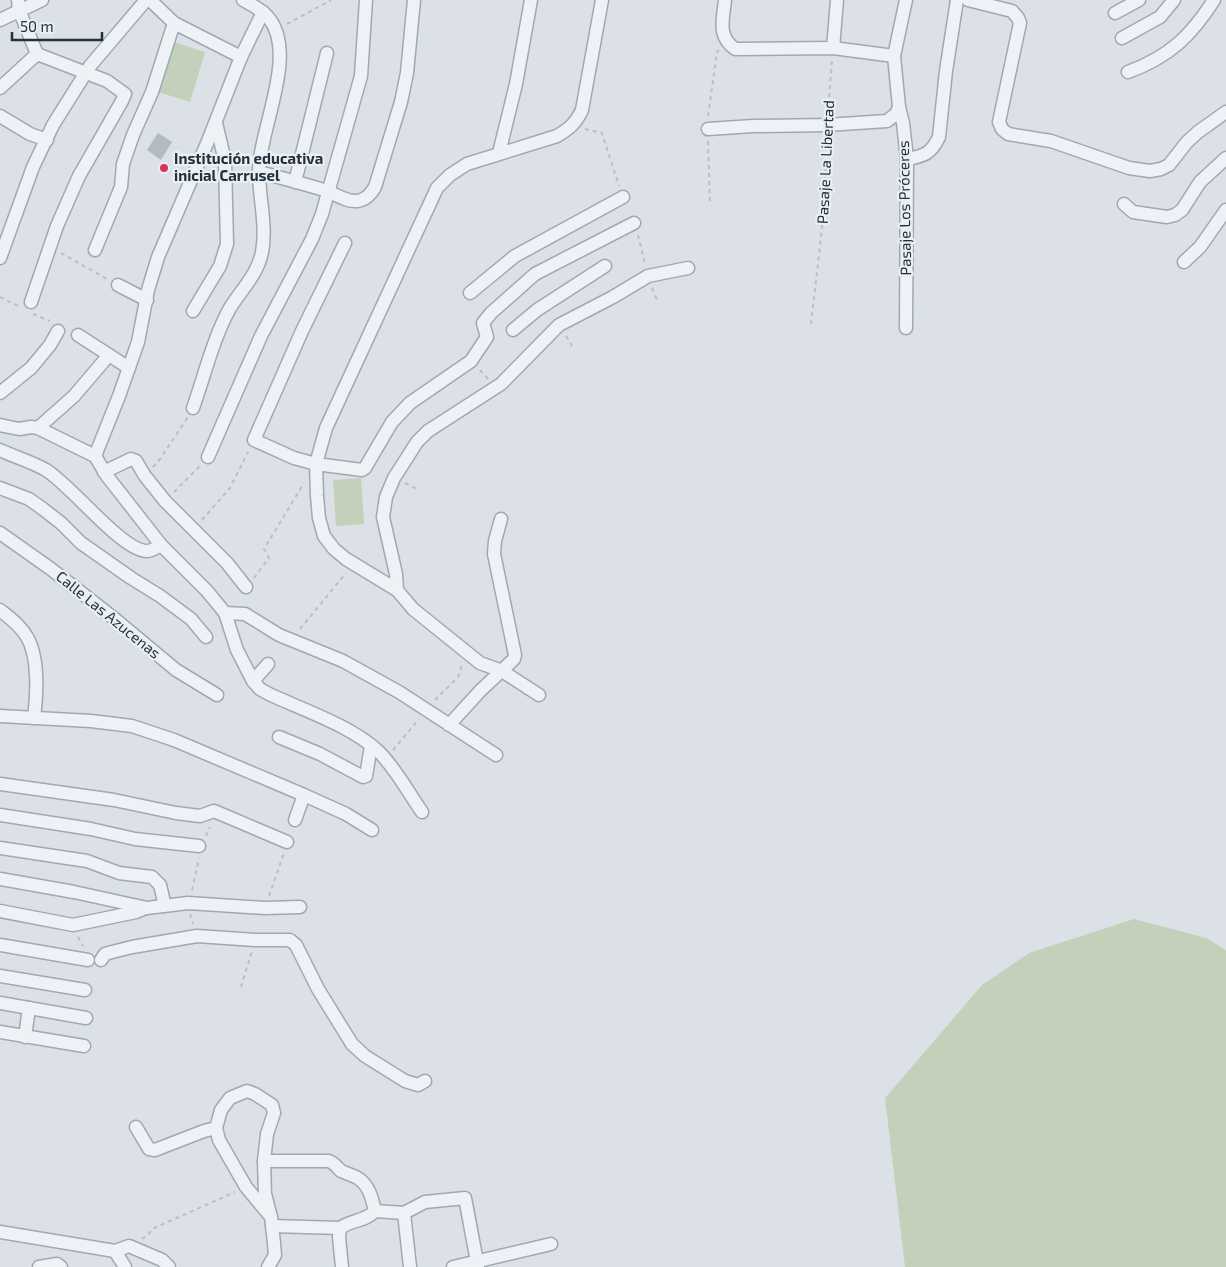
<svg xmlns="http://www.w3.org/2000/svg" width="1226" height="1267" font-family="'Exo 2',sans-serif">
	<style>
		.green { fill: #c3d1bb }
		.building { fill: #b2bac4 }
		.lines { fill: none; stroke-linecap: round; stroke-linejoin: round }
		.street-casing { stroke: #a0a8b1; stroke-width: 15 }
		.path { stroke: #b9bfc5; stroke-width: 2; stroke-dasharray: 4 4; stroke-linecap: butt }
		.street { stroke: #eef1f5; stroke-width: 12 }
		.poi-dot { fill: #d7345c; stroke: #eaeff4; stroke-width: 2 }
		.labels { text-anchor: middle; stroke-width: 4.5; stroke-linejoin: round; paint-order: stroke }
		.poi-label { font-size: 15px; font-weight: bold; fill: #24303e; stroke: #eaeff4; text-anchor: start }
		.street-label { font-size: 15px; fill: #24303e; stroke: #eaeff4 }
	</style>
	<rect width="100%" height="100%" fill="#dbe1e7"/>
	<g class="green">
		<polygon points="174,42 205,52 190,102 158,92"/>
		<polygon points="361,478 364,524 336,526 333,480"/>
		<polygon points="1134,919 1206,938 1226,950 1226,1267 905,1267 885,1098 982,985 1029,953"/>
	</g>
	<polygon class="building" points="158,133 172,142 161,160 147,150"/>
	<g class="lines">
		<defs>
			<g id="street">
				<polyline points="18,0 19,10 37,54"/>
				<path d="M725 0C723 20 717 36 735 49L833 48 894 56"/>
				<polyline points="906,0 894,56 899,107 903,123 907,159 906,328"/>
				<polyline points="968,0 1012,11 1018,18 1020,23 999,122 1002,129 1008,134 1051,141 1129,168 1150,171 1161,169 1169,165 1187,142 1198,132 1226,112"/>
				<polyline points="1115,13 1139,0"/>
				<polyline points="0,20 42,0"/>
				<polyline points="1122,38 1160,17 1174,0"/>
				<polyline points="833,48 837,0"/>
				<polyline points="241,57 263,12"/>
				<path d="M1128 72C1169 57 1191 36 1214 0"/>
				<polyline points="0,88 37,54"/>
				<polyline points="0,116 30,134 47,140"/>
				<polyline points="708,129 753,126 827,125 887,121 896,114 899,107"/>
				<polyline points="499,153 516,84 531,0"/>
				<path d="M907 159C924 156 931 154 939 137L946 71 957 0"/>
				<path d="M259 172C282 178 305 184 327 191 337 195 347 202 357 201 366 200 371 194 375 187L401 102 407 73 414 0"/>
				<polyline points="295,182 327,53"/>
				<polyline points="1124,204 1133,212 1167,217 1175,215 1182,210 1200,182 1226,158"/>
				<polyline points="345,243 302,331 254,440 294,458 316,464 362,470 365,468 392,422 410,403 471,361 487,337 483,323 491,313 535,274 634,223"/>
				<polyline points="95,250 121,187 123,164 133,135 152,92 174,23"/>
				<polyline points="0,258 33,167 53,125 90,66 146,0"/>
				<polyline points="1184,262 1200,247 1226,210"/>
				<polyline points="118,285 147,300"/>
				<polyline points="470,293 515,256 623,197"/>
				<polyline points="31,302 57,226 79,176 122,101 125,94 107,81 37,54"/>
				<polyline points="193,311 220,266 227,244 225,161 216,123"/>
				<polyline points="513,330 537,310 605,266"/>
				<polyline points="78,335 129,368"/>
				<polyline points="0,393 31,368 50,345 58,331"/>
				<path d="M193 408C204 377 214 336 230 308 241 290 258 274 262 252 267 226 259 198 259 172 259 129 299 54 268 17 261 9 252 5 243 0"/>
				<path d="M0 425 19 429 31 427 38 428 95 456 107 476 161 545 207 591 225 613 237 650 253 681 260 689 269 694C303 710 352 726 379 752 396 769 408 792 422 812"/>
				<polyline points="38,428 74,396 109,355"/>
				<path d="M0 450C15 457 32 462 46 470 71 485 122 551 147 551 152 551 157 547 161 545"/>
				<polyline points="95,456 119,396 138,342 148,290 158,257 208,141 241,57 174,23 150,0"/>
				<polyline points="208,457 261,336 312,239 322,214 361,76 366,0"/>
				<polyline points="104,472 131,459 136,461 145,476 165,501 227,563 246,587"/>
				<polyline points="0,488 29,499 43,509 61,523 81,543 131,578 160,596 191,619 206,637"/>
				<polyline points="0,533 51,569 116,620 176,670 217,695"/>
				<polyline points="397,590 396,574 383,517 386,497 394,478 417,442 428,431 501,384 559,325 613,297 648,276 688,268"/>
				<path d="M0 610C10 618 21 626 27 637 39 657 37 695 34 718"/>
				<polyline points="225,613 245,614 279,635 343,661 399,692 496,755"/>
				<polyline points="253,681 268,664"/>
				<path d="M539 695 502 671 480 663 413 609 397 590 346 559 334 549 324 536 319 518 317 496 316 464 326 428 437 188 450 175 467 164 557 136C569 129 576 123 582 110L602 0"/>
				<polyline points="0,716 91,721 132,726 174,740 304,795 346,814 372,830"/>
				<polyline points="449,725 480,691 514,659 515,655 494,554 495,541 501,519"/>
				<polyline points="279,737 320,754 363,777 366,776 371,746"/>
				<polyline points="0,784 114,800 176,813 200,816 214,811 287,842"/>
				<polyline points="0,815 91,829 135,839 199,846"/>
				<polyline points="295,820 304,795"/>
				<polyline points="0,848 87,861 119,873 152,877 160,885 164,902 161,906"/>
				<polyline points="0,879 74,892 147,908 188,903 265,908 300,907"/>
				<polyline points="0,911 73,925 136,912 146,908"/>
				<polyline points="0,945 88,960"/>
				<polyline points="101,960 105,954 112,952 132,947 197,936 255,940 290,940 296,945 318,989 352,1044 365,1056 405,1081 418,1085 425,1081"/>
				<polyline points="0,976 85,990"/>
				<polyline points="0,1003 86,1018"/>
				<polyline points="0,1032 84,1046"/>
				<polyline points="25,1037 29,1008"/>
				<polyline points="136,1127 149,1149 155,1150 204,1131 216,1128"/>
				<path d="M264 1161H329C334 1163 337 1167 341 1171 346 1173 351 1175 356 1177 369 1184 372 1198 375 1211 366 1221 351 1220 340 1228L272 1226"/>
				<polyline points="375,1211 404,1213 425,1202 465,1198 478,1267"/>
				<polyline points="404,1213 410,1267"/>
				<polyline points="340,1228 339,1237 342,1267"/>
				<polyline points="0,1232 115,1251 129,1246 162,1260 169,1267"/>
				<polyline points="115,1251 125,1267"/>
				<polyline points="39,1267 57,1264 61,1267"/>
				<polyline points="268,1267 275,1255 274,1243 271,1217 265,1194 264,1161 267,1134 274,1113 272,1105 255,1094 247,1091 230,1098 221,1110 216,1128 219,1140 246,1187 271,1217"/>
				<polyline points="453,1267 551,1244"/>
			</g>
		</defs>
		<use href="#street" class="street-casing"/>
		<g class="path">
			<polyline points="287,24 331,0"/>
			<polyline points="828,113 832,60"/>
			<polyline points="708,116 717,52 719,50"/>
			<polyline points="585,129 602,133 619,186"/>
			<polyline points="708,141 710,204"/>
			<polyline points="638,235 645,264"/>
			<polyline points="61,253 107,279"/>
			<polyline points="652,288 658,302"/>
			<polyline points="0,297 20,307"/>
			<polyline points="33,314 50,321"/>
			<polyline points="811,324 823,219 827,138"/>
			<polyline points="566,336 574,349"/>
			<polyline points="480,370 488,379"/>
			<polyline points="153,467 160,459 188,417"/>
			<polyline points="405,483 419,490"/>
			<polyline points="174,492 201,465"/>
			<polyline points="202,520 230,488 248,452"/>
			<polyline points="254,578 269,558 264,549 304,483"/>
			<polyline points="300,629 346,573"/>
			<polyline points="435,700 458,677 462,665"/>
			<polyline points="393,750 419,719"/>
			<polyline points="206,836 210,827"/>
			<polyline points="192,890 199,858"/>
			<polyline points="269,896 284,853"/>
			<polyline points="190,914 193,924"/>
			<polyline points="78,937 83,946"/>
			<polyline points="241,987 252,951"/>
			<polyline points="142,1239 148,1235 152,1229 235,1192"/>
		</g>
		<use href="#street" class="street"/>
	</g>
	<circle class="poi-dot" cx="164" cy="168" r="5"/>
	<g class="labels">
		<g class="poi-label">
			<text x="174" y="164">Institución educativa<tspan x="174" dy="17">inicial Carrusel</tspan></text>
		</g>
		<g class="street-label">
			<text transform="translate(826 162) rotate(-87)" y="5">Pasaje La Libertad</text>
			<text transform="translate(905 208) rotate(-91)" y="5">Pasaje Los Próceres</text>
			<text transform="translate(108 615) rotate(39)" y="5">Calle Las Azucenas</text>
		</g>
	</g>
	<path d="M12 32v8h90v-8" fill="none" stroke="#24303e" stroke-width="2.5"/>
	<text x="20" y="32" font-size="15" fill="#24303e" stroke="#eaeff4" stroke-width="4" paint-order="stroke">50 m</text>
</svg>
